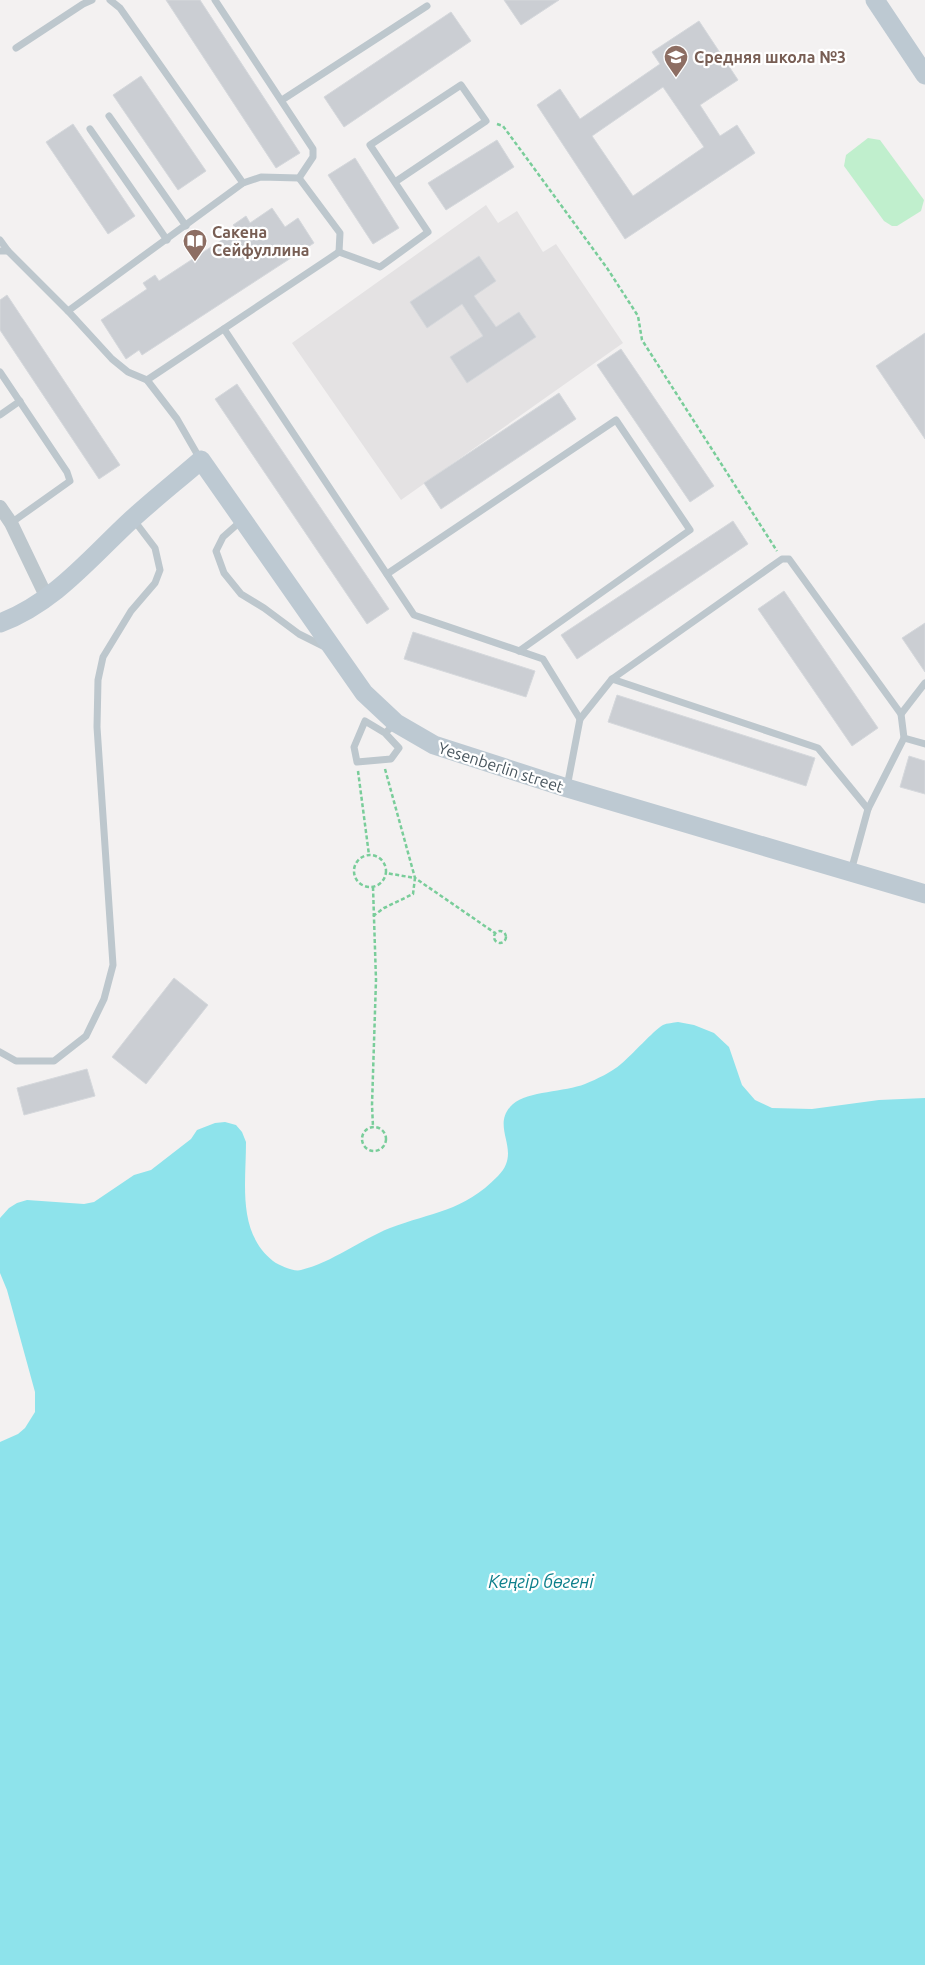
<svg xmlns="http://www.w3.org/2000/svg" width="925" height="1965" font-family="Ubuntu,sans-serif">
	<style>
		.education { fill: #e4e2e3 }
		.green { fill: #c0efcd }
		.water { fill: #8ee3eb }
		.building { fill: #cbced3; stroke: #d5d8dc; fill-rule: evenodd }
		.lines { fill: none; stroke-linecap: round; stroke-linejoin: round }
		.path { stroke: #79cd9a; stroke-width: 2.5; stroke-dasharray: 4 2.5; stroke-linecap: butt }
		.lane { stroke: #bdc7cd; stroke-width: 7 }
		.street { stroke: #bdc7cd; stroke-width: 14 }
		.secondary { stroke: #bdc9d2; stroke-width: 19 }
		.labels { text-anchor: middle; stroke-width: 4.5; stroke-linejoin: round; paint-order: stroke }
		.education-label { font-size: 16px; font-weight: bold; fill: #785e54; stroke: #fff; text-anchor: start }
		.street-label { font-size: 16px; fill: #49565e; stroke: #fff }
		.water-label { font-size: 18px; font-style: italic; fill: #0f808c; stroke: #fff }
	</style>
	<rect width="100%" height="100%" fill="#f3f1f1"/>
	<polygon class="education" points="486,205 498,223 517,211 543,252 556,244 623,343 401,500 292,343"/>
	<polygon class="green" points="868,138 880,140 924,200 921,211 897,226 892,226 884,221 844,166 846,155"/>
	<path class="water" d="M678 1022 694 1025 714 1033 729 1047 742 1085 755 1100 772 1108 812 1109 879 1100 925 1098V1965H0V1442L18 1434 25 1428 35 1412V1392L7 1290 0 1273V1218L9 1208 17 1203 27 1200 84 1204 94 1202 134 1175 151 1170 191 1139 197 1130 215 1123 225 1122 236 1125 242 1132 246 1142C246 1184 237 1232 273 1261 280 1266 294 1272 301 1270 333 1262 360 1240 390 1228 432 1212 463 1212 498 1176 524 1150 488 1127 513 1104 528 1091 565 1092 585 1084 597 1079 612 1072 621 1064 632 1055 653 1031 663 1025 667 1023 673 1023 678 1022Z"/>
	<g class="building">
		<polygon points="166,0 200,0 300,153 276,168"/>
		<polygon points="504,0 559,0 521,25"/>
		<polygon points="451,12 471,41 344,127 324,97"/>
		<path d="M699 21 738 80 700 105 720 136 737 125 755 153 625 239 537 105 560 89 580 119 660 64 652 52ZM663 87 704 147 633 196 592 136Z"/>
		<polygon points="141,76 206,171 178,190 113,95"/>
		<polygon points="73,124 135,216 108,234 46,142"/>
		<polygon points="497,140 514,167 446,210 428,183"/>
		<polygon points="355,158 399,228 373,244 328,175"/>
		<polygon points="272,208 285,227 298,218 314,243 142,355 139,350 126,359 101,320 147,289 143,283 155,275 159,281 237,230 233,225 246,216 250,223"/>
		<polygon points="479,256 496,281 474,296 496,327 519,312 536,337 467,383 450,357 483,336 462,304 427,328 410,302"/>
		<polygon points="7,295 120,465 99,479 0,330 0,300"/>
		<polygon points="925,333 925,439 876,366"/>
		<polygon points="621,349 714,486 690,502 597,365"/>
		<polygon points="237,384 389,609 367,624 215,399"/>
		<polygon points="559,393 576,419 441,509 424,483"/>
		<polygon points="733,521 748,544 577,659 561,635"/>
		<polygon points="784,591 878,728 852,746 758,609"/>
		<polygon points="925,623 925,672 902,638"/>
		<polygon points="413,632 535,671 526,697 404,659"/>
		<polygon points="617,695 815,758 806,786 608,722"/>
		<polygon points="909,756 925,761 925,794 900,787"/>
		<polygon points="174,978 208,1005 146,1084 112,1057"/>
		<polygon points="87,1069 95,1096 24,1115 17,1088"/>
	</g>
	<g class="lines">
		<g class="path">
			<polyline points="497,124 503,126 607,268 638,316 642,340 777,551"/>
			<polyline points="385,769 415,878 495,933"/>
			<polyline points="358,771 369,855"/>
			<circle cx="370" cy="871" r="16"/>
			<polyline points="373,887 376,980 372,1105 373,1127"/>
			<polyline points="373,916 384,908 413,894 415,878 386,873"/>
			<circle cx="500" cy="937" r="6"/>
			<circle cx="374" cy="1139" r="12"/>
		</g>
		<g class="lane">
			<polyline points="110,0 120,8 243,183"/>
			<polyline points="16,48 83,4 92,0"/>
			<polyline points="282,100 427,6"/>
			<polyline points="109,116 186,226"/>
			<polyline points="90,129 167,240"/>
			<polyline points="299,178 340,233 339,252"/>
			<polyline points="0,240 8,251"/>
			<polyline points="0,251 8,251 68,311 112,359 128,372 147,380 177,419 200,459"/>
			<polyline points="339,252 380,267 428,232 370,145 461,85 486,121 395,182"/>
			<polyline points="68,311 243,183 261,177 299,178 313,157 313,149 215,0"/>
			<polyline points="224,329 414,615 543,659 580,719 567,787"/>
			<polyline points="0,372 67,472 70,481 11,523"/>
			<polyline points="147,380 339,252"/>
			<polyline points="0,415 20,401"/>
			<polyline points="241,521 223,537 216,551 224,573 241,594 264,608 299,634 325,647"/>
			<polyline points="387,574 616,420 690,530 519,651"/>
			<polyline points="612,679 782,559 789,559 901,714"/>
			<polyline points="580,719 612,679 818,748 868,809 851,871"/>
			<polyline points="385,733 399,748 391,759 357,762 354,747 365,721 385,733 396,723"/>
			<polyline points="904,738 925,744"/>
			<polyline points="868,809 904,738 901,714 925,683"/>
			<polyline points="0,1052 16,1061 54,1061 86,1036 104,999 113,965 97,727 98,680 103,657 131,611 155,583 160,570 155,548 133,519"/>
		</g>
		<polyline class="street" points="0,507 11,523 47,598"/>
		<g class="secondary">
			<polyline points="875,0 925,75"/>
			<path d="M0 623C54 603 90 558 131 520 154 499 178 480 201 460L364 693 396 723 434 745 567 788 925 894"/>
		</g>
	</g>
	<defs>
		<symbol id="school-pin" viewBox="-11 -11 22 30"><path d="M0 17L-7.5 6A9.5 9.5 0 1 1 7.5 6Z" fill="#8d6e63" stroke="#fff"/><path d="M0-5L7-2L0 1L-7-2ZM-4 1L0 2.5L4 1V4Q0 6-4 4Z" fill="#fff"/></symbol>
		<symbol id="library-pin" viewBox="-11 -11 22 30"><path d="M0 17L-7.5 6A9.5 9.5 0 1 1 7.5 6Z" fill="#8d6e63" stroke="#fff"/><path d="M-6-4Q-3-5.5-.7-3.5V5Q-3 3-6 4ZM6-4Q3-5.5 .7-3.5V5Q3 3 6 4Z" fill="#fff"/></symbol>
	</defs>
	<g fill-rule="evenodd">
		<use href="#school-pin" x="662" y="43" width="28" height="38"/>
		<use href="#library-pin" x="181" y="227" width="28" height="38"/>
	</g>
	<g class="labels">
		<g class="education-label">
			<text x="694" y="63">Средняя школа №3</text>
			<text x="212" y="238">Сакена<tspan x="212" dy="18">Сейфуллина</tspan></text>
		</g>
		<g class="street-label">
			<text transform="translate(501 767) rotate(18)" y="6">Yesenberlin street</text>
		</g>
		<g class="water-label">
			<text x="541" y="1588">Кеңгір бөгені</text>
		</g>
	</g>
</svg>
